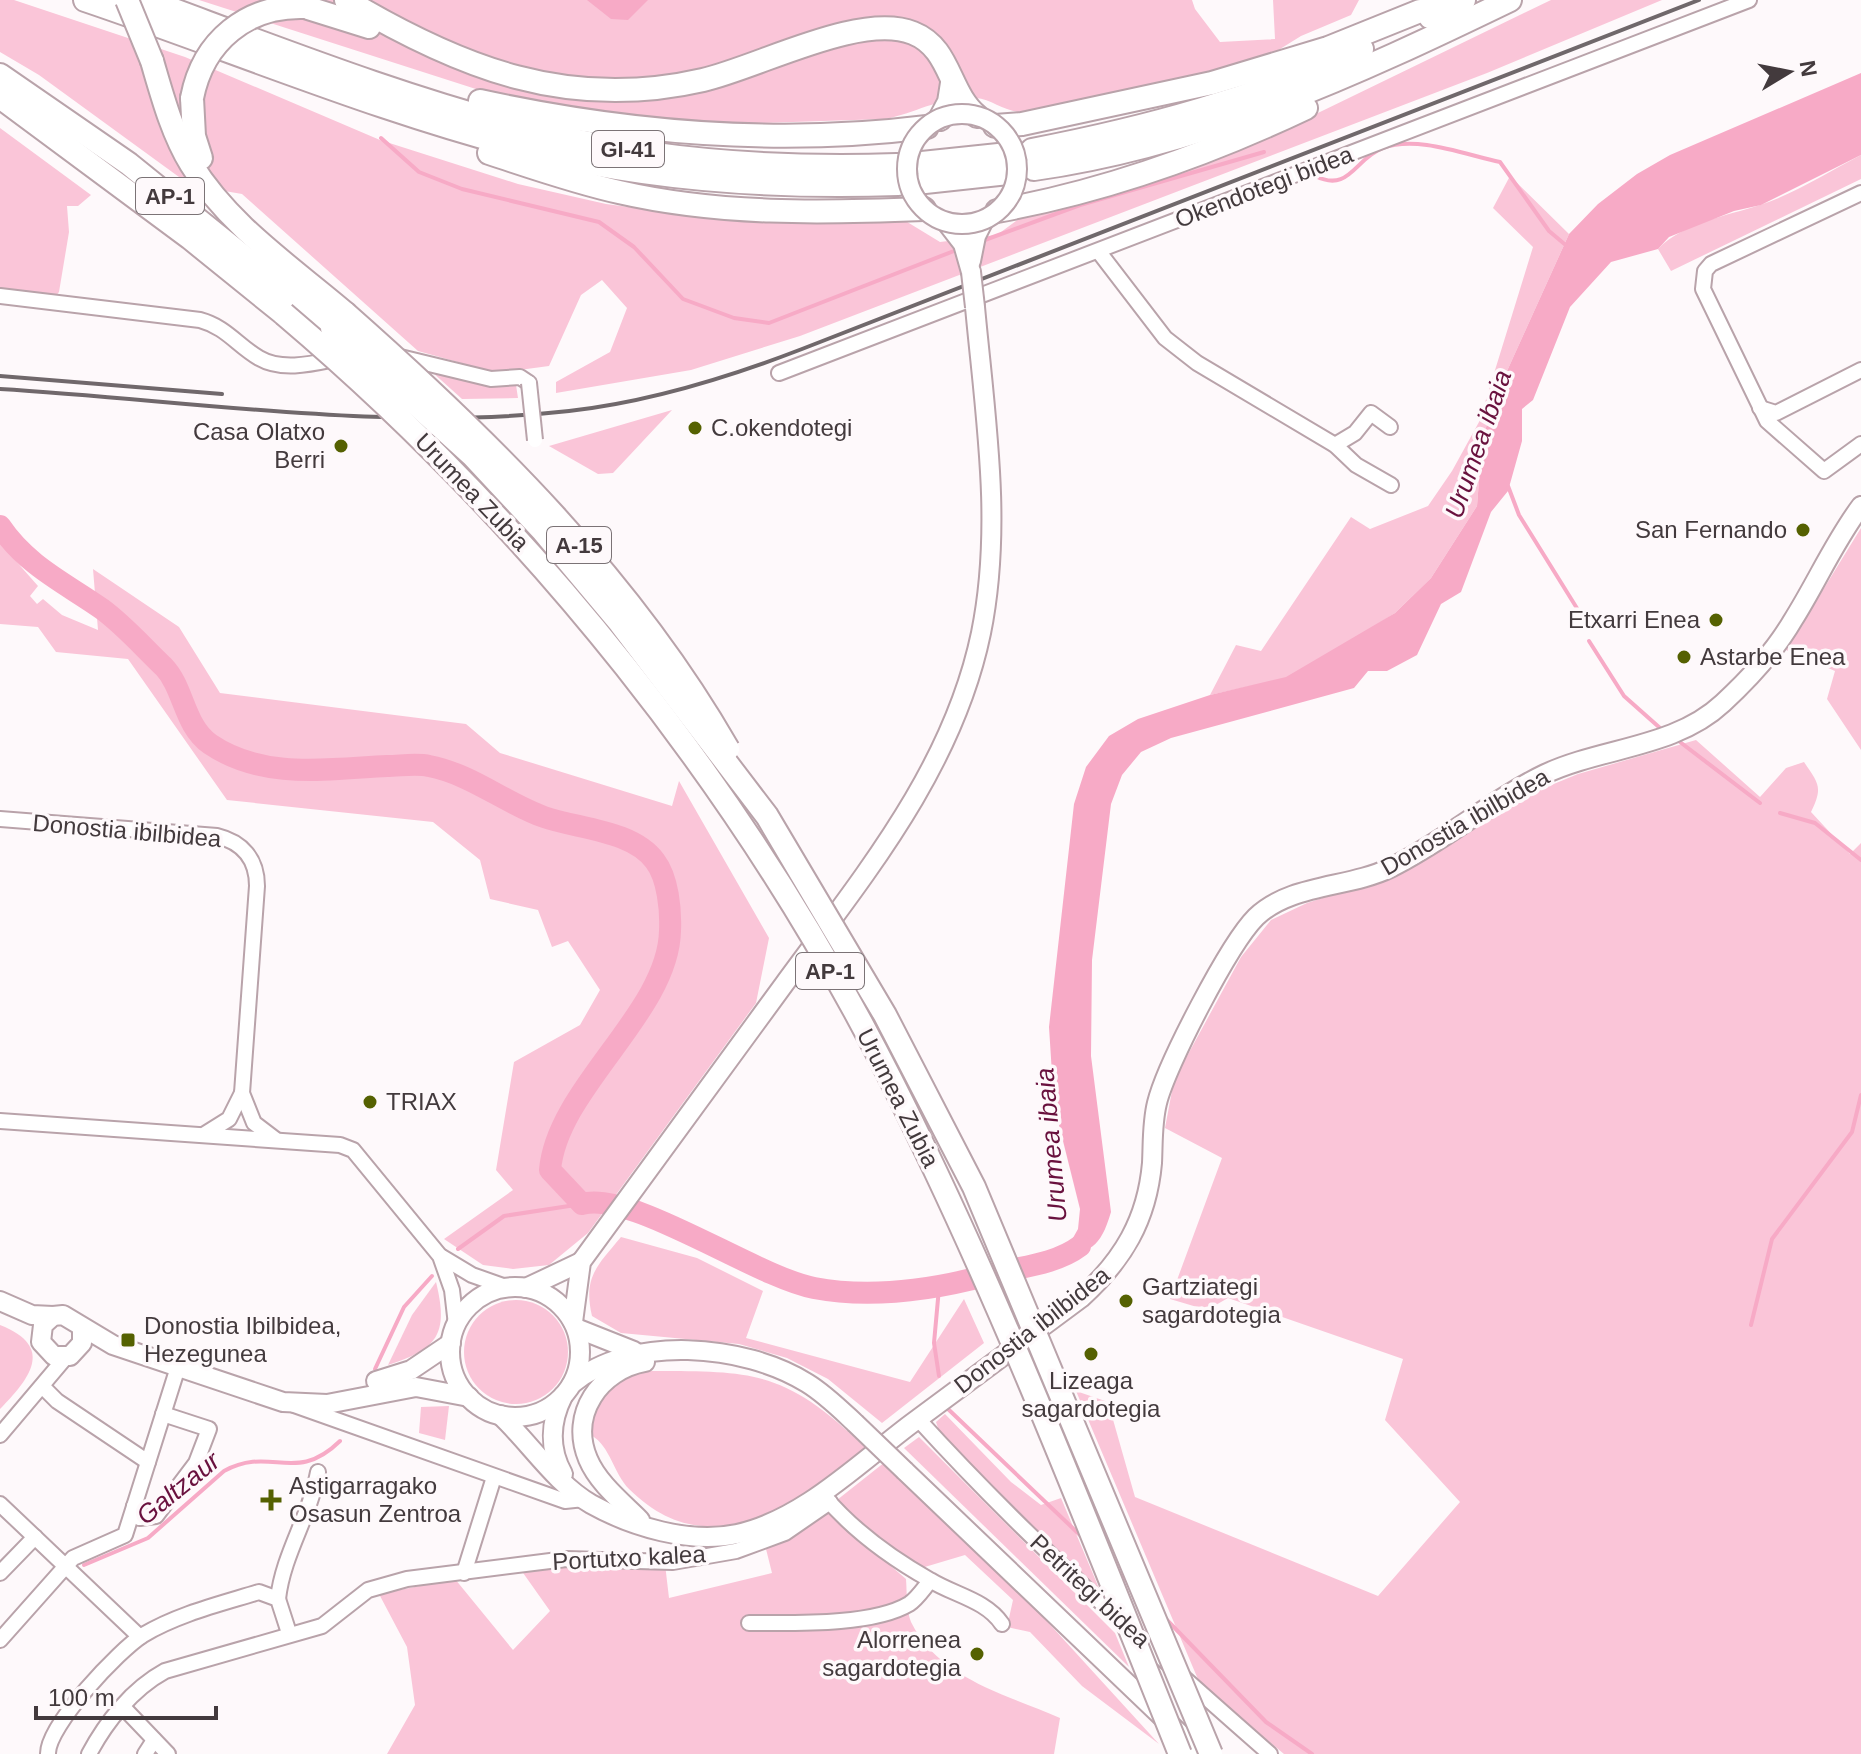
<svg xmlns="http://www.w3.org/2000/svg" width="1861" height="1754" font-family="Arial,sans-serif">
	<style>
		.green { fill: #fac5d8 }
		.water { fill: #f7aac6 }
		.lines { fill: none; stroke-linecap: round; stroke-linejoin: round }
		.stream { stroke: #f7aac6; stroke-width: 4 }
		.river { stroke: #f7aac6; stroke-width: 22 }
		.minor-casing { stroke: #b9a3aa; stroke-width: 18 }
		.major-casing { stroke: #b9a3aa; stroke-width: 22 }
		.highway-casing { stroke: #b9a3aa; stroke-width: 26 }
		.minor { stroke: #fff; stroke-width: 14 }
		.major { stroke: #fff; stroke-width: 18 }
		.highway { stroke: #fff; stroke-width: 22 }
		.rail { stroke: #70686b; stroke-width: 4 }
		.minor-bridge-casing { stroke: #b9a3aa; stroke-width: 18; stroke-linecap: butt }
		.major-bridge-casing { stroke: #b9a3aa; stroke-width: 22; stroke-linecap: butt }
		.highway-bridge-casing { stroke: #b9a3aa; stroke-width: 26; stroke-linecap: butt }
		.minor-bridge { stroke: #fff; stroke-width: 14 }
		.major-bridge { stroke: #fff; stroke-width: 18 }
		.highway-bridge { stroke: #fff; stroke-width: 22 }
		.poi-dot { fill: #556101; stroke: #fef9fb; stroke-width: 3 }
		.labels { text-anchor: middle; stroke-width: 7; stroke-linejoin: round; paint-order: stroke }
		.shield { fill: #fef9fb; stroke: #7b7376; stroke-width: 2 }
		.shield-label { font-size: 22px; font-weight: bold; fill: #433a3d }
		.street-label { font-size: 24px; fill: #433a3d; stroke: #fef9fb }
		.poi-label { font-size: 24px; fill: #433a3d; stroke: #fef9fb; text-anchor: start }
		.water-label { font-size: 26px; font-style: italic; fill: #69113e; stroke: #fef9fb }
	</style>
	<rect width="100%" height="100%" fill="#fef9fb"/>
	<g class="green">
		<polygon points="0,0 14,0 185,57 380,140 518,184 606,204 712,218 807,224 899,217 940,242 997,235 1027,213 1170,175 1258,142 1551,0 1662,0 1487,73 800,336 691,370 556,393 556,382 610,352 627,308 602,280 581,295 549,366 497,373 418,351 242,194 190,185 39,75 0,52"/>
		<path d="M199 0H1192L1195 9 1220 42 1275 39 1273 0H1359L1351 15 1301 36 1264 59 1217 75 1018 112C1003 110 990 99 976 98 944 95 916 113 885 119L696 125 587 116 479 90Z"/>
		<polygon points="0,128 91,195 78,206 67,206 69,232 59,292 55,297 0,292"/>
		<path d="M1861 155V179L1671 271 1658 249C1683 223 1726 216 1760 205 1794 194 1828 172 1861 155Z"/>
		<polygon points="1510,176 1569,234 1493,402 1482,442 1477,506 1431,578 1395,613 1321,660 1286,678 1210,695 1236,645 1261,651 1351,517 1370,529 1428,506 1452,471 1479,422 1533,247 1493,208"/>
		<polygon points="431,371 487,383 516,385 518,398 462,399"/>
		<polygon points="672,410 613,473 598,474 549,446"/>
		<polygon points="1861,528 1861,750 1827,699 1835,671 1786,650"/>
		<polygon points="0,543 38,586 30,596 37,604 43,599 62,615 98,630 93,569 179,627 220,693 466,724 500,753 672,806 679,781 769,938 756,1003 588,1233 549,1265 513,1269 483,1265 444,1239 513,1190 496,1170 514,1062 580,1025 600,990 568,941 552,947 538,910 490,899 480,860 433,822 227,800 128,659 56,652 38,627 0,624"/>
		<path d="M1696 740 1760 797 1786 768 1804 762C1819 784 1823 787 1811 812L1850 854 1861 843V1754H1284L1200 1684 1076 1391 1108 1402 1135 1497 1378 1596 1460 1502 1385 1420 1403 1359 1228 1298 1207 1310 1170 1299 1222 1158 1165 1128 1174 1080 1241 957 1271 920 1307 903 1391 876 1527 795 1578 774Z"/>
		<path d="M621 1237 697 1258 763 1291 746 1338 910 1382 964 1299 984 1343 882 1423 828 1379 787 1358 739 1344 621 1333 592 1316C583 1277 597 1266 621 1237Z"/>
		<path d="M436 1282C449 1335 437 1349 388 1365L412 1315Z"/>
		<circle cx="516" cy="1352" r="52"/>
		<path d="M0 1325C56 1347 29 1379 0 1409Z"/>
		<path d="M647 1371C756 1371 785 1370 867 1449 794 1502 711 1570 629 1489 613 1473 611 1447 591 1435 598 1394 607 1383 647 1371Z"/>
		<polygon points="449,1406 445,1440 419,1433 421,1407"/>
		<polygon points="945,1414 1011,1482 1041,1505 1061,1498 1104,1600 940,1434 936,1422"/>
		<polygon points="919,1437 1115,1633 1129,1667 904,1448"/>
		<polygon points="885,1462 1044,1618 1159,1744 1082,1686 1030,1632 1007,1627 1013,1600 965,1555 918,1569 871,1535 837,1500"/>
		<path d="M828 1512 906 1579C907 1592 906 1610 911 1622 938 1678 1007 1695 1060 1718L1054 1754H387L415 1705 407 1647 379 1594 455 1579 513 1650 550 1611 521 1570 587 1561 665 1564 669 1598 772 1573 766 1549Z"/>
	</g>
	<g class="water">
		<polygon points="587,0 648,0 628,20 611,19"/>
		<path d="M1861 73V155L1761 205 1734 211 1669 237 1658 249 1611 262 1570 307 1533 400 1522 409V441L1508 491 1491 512 1461 592 1441 604 1417 655 1387 671H1368L1354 688 1171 738 1141 752 1122 775 1111 804 1092 960 1091 1056 1111 1212C1100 1249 1091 1251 1055 1259L1069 1245 1078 1229 1080 1209 1054 1105 1049 1027 1074 804 1086 767 1109 736 1138 719 1210 695 1286 677 1395 613 1431 578 1477 506 1482 442 1493 402 1569 234 1598 204 1637 174 1670 155Z"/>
	</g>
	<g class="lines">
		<g class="stream">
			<polyline points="381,138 419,172 462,189 599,222 634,247 683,299 734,318 769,323 959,249"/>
			<path d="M1315 176C1350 193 1354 159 1383 148 1417 135 1466 155 1500 162L1549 231 1568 247"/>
			<polyline points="982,241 1080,205 1264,152"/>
			<polyline points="1508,486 1519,515 1588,626"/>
			<polyline points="1589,641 1624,696 1660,728"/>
			<polyline points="1680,742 1760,803"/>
			<polyline points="1780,813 1815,823 1861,860"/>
			<polyline points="458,1249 504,1216 582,1204"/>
			<polyline points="939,1288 934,1343 939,1376"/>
			<polyline points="1751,1325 1772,1239 1852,1132 1861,1095"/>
			<polyline points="375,1369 404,1307 432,1276"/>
			<polyline points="948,1409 1081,1536"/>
			<path d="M84 1565 148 1538 224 1471C272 1445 295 1485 340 1441"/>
			<polyline points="1116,1570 1130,1583"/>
			<polyline points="1165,1618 1266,1722 1312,1754"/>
		</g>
		<path class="river" d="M0 526C27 566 65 583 102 609 124 625 144 648 164 667 184 688 184 726 210 744 263 780 328 769 387 766 400 766 416 763 429 766 471 774 505 803 544 817 578 829 632 830 655 861 668 878 671 910 670 931 668 1013 557 1088 550 1170L582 1204C631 1190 756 1277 814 1288 872 1299 932 1290 988 1275 1017 1267 1055 1265 1080 1246"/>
		<defs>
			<g id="minor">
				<polyline points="1861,193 1711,264 1705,271 1703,289 1767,421 1824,471 1861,444"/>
				<polyline points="1099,252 1165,338 1197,363 1335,445 1356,465 1391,485"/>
				<path d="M0 296 200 320C226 327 237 345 259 358 283 372 315 363 340 358"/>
				<polyline points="396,356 491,379 520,377 529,383"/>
				<polyline points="779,373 1749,0"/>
				<polyline points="1760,408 1776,413 1861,370"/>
				<polyline points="1335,445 1355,433 1371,413 1390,427"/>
				<path d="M0 819 217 836C242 842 257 859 257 886L242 1093 254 1123 275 1139"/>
				<polyline points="0,1121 340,1145 353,1150 440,1256 452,1290 456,1325"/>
				<polyline points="205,1134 229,1119 242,1093"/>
				<polyline points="442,1257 472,1275 506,1287"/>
				<polyline points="43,1387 57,1401 148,1462"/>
				<polyline points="294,1405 565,1501 584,1499"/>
				<path d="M918 1419C1027 1539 1148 1647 1270 1754"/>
				<polyline points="0,1435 66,1357"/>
				<path d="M824 1496C853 1530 891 1558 930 1580 954 1595 986 1600 1002 1624"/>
				<polyline points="0,1504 140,1637"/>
				<polyline points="134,1506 140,1518 156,1516 196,1463 209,1429 163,1414"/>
				<polyline points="0,1573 35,1537"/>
				<polyline points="464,1573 494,1477"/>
				<path d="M278 1599C283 1554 310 1516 318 1472"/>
				<path d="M749 1623C792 1623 872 1626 909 1604 917 1599 924 1588 930 1581"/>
				<polyline points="0,1640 73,1558 125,1535 178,1367"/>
				<polyline points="123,1707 168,1754"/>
				<path d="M48 1754C47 1726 119 1650 143 1635 178 1614 220 1604 259 1592L278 1599 289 1633"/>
				<path d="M89 1754C106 1722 132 1689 165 1671L322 1626 368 1590 407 1579 566 1559 673 1562 736 1551 785 1533 830 1502"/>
				<polyline points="145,1754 154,1740"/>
			</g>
			<g id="major">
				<polyline points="946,222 963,244 971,272"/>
				<polyline points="971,261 976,236 984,220"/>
				<circle cx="515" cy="1352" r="65"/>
				<polyline points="526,1288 581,1262"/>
				<polyline points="0,1301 32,1315 53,1316"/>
				<path d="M573 1322 581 1262C649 1169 717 1076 785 983 865 874 953 768 981 633 1003 525 985 415 975 307"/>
				<polyline points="576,1328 634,1351"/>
				<polyline points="82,1329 82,1343 70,1356 54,1356 41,1342 43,1325 53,1316 63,1315 113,1345 283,1402 327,1404 416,1387 469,1397"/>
				<polyline points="376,1381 411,1370 451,1343"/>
				<path d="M572 1384C630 1334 745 1344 807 1383 825 1394 840 1409 855 1423"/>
				<path d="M500 1415C530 1443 555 1483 591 1504 632 1527 690 1544 737 1534 802 1520 859 1463 911 1424 967 1382 1024 1340 1081 1298 1123 1260 1147 1220 1152 1163 1153 1143 1152 1123 1157 1103 1166 1066 1229 944 1256 917 1290 884 1349 888 1390 868 1445 841 1491 800 1545 774 1603 747 1675 748 1723 703 1749 679 1775 651 1793 620 1817 582 1834 542 1861 506"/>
				<polyline points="905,1471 1201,1754"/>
				<path d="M563 1474C549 1449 550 1422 563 1396"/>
				<path d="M640 1520C622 1502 598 1483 588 1459 569 1414 600 1370 645 1362"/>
			</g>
			<g id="highway">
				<path d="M85 0C236 51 384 114 538 152 656 181 777 188 898 184"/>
				<path d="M147 0C277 48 408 100 542 133 658 161 778 169 897 165"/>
				<path d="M346 0C460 68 568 111 703 80 759 67 860 12 913 33 951 48 948 92 977 116"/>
				<polyline points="305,7 369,27"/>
				<polyline points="1430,17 1464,0"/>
				<path d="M152 61C162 95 172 133 191 164 228 225 291 267 345 313"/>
				<polyline points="0,75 129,164 332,328"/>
				<polyline points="0,97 190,238 284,314"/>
				<polyline points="192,98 194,136 201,158"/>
				<path d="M480 101C627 133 776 146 927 127"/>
				<polyline points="940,119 949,102 952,83"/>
				<polyline points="995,126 1022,124 1212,83 1328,48 1420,11 1441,11"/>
				<path d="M1032 150C1146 128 1257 98 1362 49"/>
				<path d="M489 153C532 167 574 182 619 192 719 215 821 213 924 209"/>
				<polyline points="922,163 1008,154"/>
				<path d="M1034 169C1204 145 1357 74 1510 0"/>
				<polyline points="925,182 1008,173"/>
				<path d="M997 211C1106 191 1207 155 1306 108"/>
			</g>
		</defs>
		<use href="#minor" class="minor-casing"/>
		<use href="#major" class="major-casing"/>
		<use href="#highway" class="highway-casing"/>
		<use href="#minor" class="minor"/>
		<use href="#major" class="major"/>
		<use href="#highway" class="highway"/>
		<g class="rail">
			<polyline points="0,376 222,394"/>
			<path d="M0 389C186 400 383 432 569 411 649 402 727 378 802 349L1699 0"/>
		</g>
		<defs>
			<polyline id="minor-bridge" points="529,383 535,440"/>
			<g id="major-bridge">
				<circle cx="962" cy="169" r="55"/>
				<polyline points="971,272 975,307"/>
				<polyline points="855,1423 905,1471"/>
			</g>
			<g id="highway-bridge">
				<polyline points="127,0 152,61"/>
				<path d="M192 98C203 41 247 5 305 7"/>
				<path d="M345 313C490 441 631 580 728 749"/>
				<path d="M284 314C533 525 744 789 891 1080 1001 1298 1089 1528 1180 1754"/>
				<polyline points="332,328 472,455 542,530 620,623 767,816 885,1015 974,1187 1211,1754"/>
			</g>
		</defs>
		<use href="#minor-bridge" class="minor-bridge-casing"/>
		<use href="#major-bridge" class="major-bridge-casing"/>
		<use href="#highway-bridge" class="highway-bridge-casing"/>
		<use href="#minor-bridge" class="minor-bridge"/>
		<use href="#major-bridge" class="major-bridge"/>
		<use href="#highway-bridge" class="highway-bridge"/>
	</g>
	<g class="poi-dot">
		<circle cx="695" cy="428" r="8"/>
		<circle cx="341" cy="446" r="8"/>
		<circle cx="1803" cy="530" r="8"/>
		<circle cx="1716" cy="620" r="8"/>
		<circle cx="1684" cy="657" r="8"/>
		<circle cx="370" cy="1102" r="8"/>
		<circle cx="1126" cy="1301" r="8"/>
		<rect x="120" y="1332" width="16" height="16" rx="4"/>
		<circle cx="1091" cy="1354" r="8"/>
		<path d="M267 1488h8v8h8v8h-8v8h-8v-8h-8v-8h8z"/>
		<circle cx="977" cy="1654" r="8"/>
	</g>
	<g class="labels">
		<g class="shield">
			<rect x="592" y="131" width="72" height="36" rx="6"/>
			<rect x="136" y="178" width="68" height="36" rx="6"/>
			<rect x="547" y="527" width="64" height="36" rx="6"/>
			<rect x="796" y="953" width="68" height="36" rx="6"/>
		</g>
		<g class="shield-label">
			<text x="628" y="157">GI-41</text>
			<text x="170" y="204">AP-1</text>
			<text x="579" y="553">A-15</text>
			<text x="830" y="979">AP-1</text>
		</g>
		<g class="street-label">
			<text transform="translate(1264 187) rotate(-21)" y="8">Okendotegi bidea</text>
			<text transform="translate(472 492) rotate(46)" y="8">Urumea Zubia</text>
			<text transform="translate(1465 822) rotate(-30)" y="8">Donostia ibilbidea</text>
			<text transform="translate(127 831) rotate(5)" y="8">Donostia ibilbidea</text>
			<text transform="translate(898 1098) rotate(63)" y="8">Urumea Zubia</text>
			<text transform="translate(1032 1330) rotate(-38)" y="8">Donostia ibilbidea</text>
			<text transform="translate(629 1558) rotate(-3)" y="8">Portutxo kalea</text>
			<text transform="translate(1090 1591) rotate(43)" y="8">Petritegi bidea</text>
		</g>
		<g class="poi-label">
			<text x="711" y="436">C.okendotegi</text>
			<text x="325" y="440" text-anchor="end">Casa Olatxo<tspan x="325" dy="28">Berri</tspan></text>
			<text x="1787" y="538" text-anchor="end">San Fernando</text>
			<text x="1700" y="628" text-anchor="end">Etxarri Enea</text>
			<text x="1700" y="665">Astarbe Enea</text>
			<text x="386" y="1110">TRIAX</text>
			<text x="1142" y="1295">Gartziategi<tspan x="1142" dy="28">sagardotegia</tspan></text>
			<text x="144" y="1334">Donostia Ibilbidea,<tspan x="144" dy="28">Hezegunea</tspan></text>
			<text x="1091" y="1389" text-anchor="middle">Lizeaga<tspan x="1091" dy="28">sagardotegia</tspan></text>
			<text x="289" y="1494">Astigarragako<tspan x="289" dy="28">Osasun Zentroa</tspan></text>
			<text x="961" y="1648" text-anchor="end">Alorrenea<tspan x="961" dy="28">sagardotegia</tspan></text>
		</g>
		<g class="water-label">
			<text transform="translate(1478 444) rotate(-71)" y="9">Urumea ibaia</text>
			<text transform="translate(1051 1145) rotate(-95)" y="9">Urumea ibaia</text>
			<text transform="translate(178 1488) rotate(-39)" y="9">Galtzaur</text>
		</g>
	</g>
	<g transform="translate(1789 72) rotate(80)" stroke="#fef9fb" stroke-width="6" paint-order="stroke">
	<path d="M0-6L14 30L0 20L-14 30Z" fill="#433a3d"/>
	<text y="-12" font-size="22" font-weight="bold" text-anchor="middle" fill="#433a3d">N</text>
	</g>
	<path d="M36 1706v12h180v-12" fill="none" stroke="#433a3d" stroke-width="4"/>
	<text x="48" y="1706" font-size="24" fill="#433a3d" stroke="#fef9fb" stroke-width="6" paint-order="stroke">100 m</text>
</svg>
